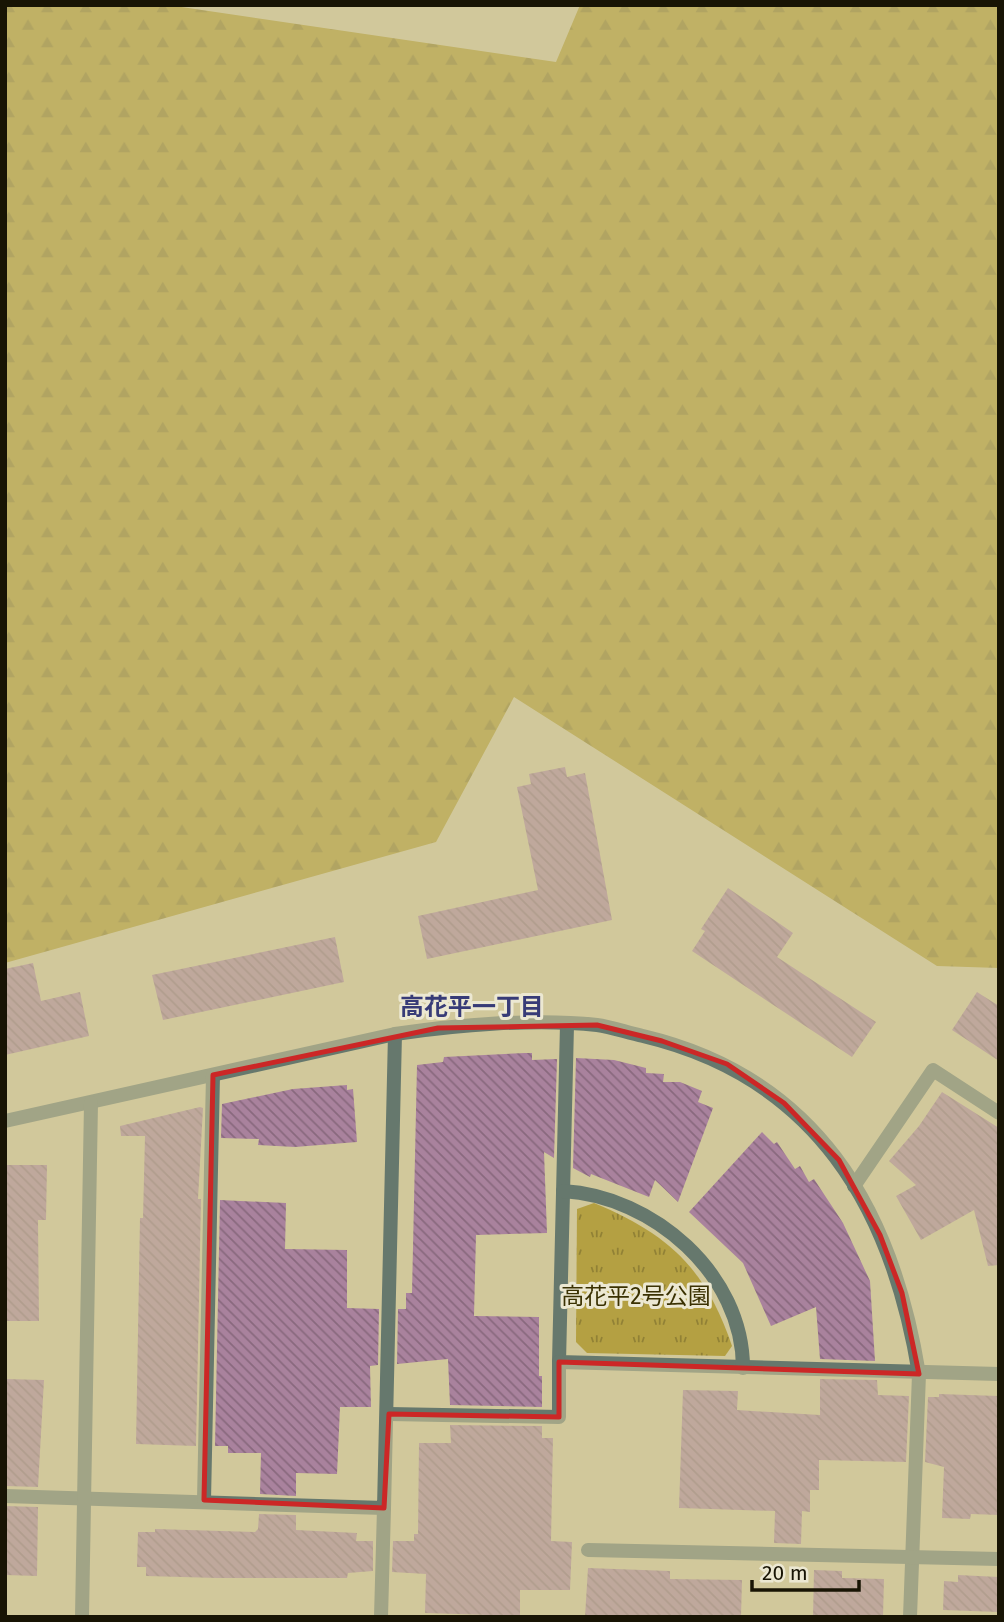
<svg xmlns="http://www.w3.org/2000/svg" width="1004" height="1622" font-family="'Fira Sans','Noto Sans JP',sans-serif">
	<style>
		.forest { fill: url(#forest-firs) }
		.park { fill: url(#park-tufts) }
		.building { fill: url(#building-back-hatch) }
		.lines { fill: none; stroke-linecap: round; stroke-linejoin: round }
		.street { stroke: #66786d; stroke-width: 14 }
		.marked { fill: none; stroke: #cc2726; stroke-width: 5; stroke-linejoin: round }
		.labels { text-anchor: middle; stroke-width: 6; stroke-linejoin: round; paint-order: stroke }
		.park-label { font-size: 23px; fill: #3a3102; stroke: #ece8d2 }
		.neighbourhood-label { font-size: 24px; font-weight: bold; fill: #373b77; stroke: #ece8d2 }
	</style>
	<defs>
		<pattern id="forest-firs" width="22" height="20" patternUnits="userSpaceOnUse" patternTransform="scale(1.75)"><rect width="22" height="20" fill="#aa9424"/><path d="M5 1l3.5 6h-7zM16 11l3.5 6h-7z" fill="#89781d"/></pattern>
		<pattern id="park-tufts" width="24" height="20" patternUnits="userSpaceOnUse" patternTransform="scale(1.75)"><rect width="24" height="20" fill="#b4a042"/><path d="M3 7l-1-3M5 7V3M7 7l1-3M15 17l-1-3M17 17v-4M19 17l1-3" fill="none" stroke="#918135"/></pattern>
		<pattern id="building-back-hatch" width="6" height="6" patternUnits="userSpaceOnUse" patternTransform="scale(1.75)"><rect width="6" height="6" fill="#a9829d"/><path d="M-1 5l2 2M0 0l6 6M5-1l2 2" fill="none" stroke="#89697e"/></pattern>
	</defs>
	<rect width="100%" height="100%" fill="#d1c89b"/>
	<polygon class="forest" points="5,5 168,5 556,62 580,5 999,5 999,968 937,966 514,697 436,842 5,963"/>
	<path class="park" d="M594 1203C669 1234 706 1269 732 1346L725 1356 587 1353 576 1342 577 1209Z"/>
	<g class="building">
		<polygon points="565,767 567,777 585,773 612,920 427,959 418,916 538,890 517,787 531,784 529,774"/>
		<polygon points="728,888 793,933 777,957 876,1022 852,1057 692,951 705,931 701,929"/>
		<polygon points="335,937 344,982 163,1020 152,975"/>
		<polygon points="33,963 41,1001 80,992 89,1036 5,1055 5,969"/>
		<polygon points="977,992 999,1006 999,1061 952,1030"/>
		<polygon points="525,1053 532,1053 532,1060 557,1059 554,1158 544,1152 547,1233 476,1235 474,1316 539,1317 539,1376 542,1376 542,1407 450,1405 448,1359 397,1364 398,1309 406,1309 406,1293 412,1293 417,1065 443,1062 444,1057"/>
		<polygon points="576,1058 614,1060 646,1068 646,1073 664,1074 663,1082 680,1082 702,1091 698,1102 713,1108 678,1202 655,1180 649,1197 591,1174 590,1177 573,1168"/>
		<polygon points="347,1085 347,1090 353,1089 357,1142 295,1147 258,1145 259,1139 221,1138 222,1104 293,1089"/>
		<polygon points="942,1092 999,1128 999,1265 988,1266 974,1210 921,1240 896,1196 916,1185 889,1161 919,1126"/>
		<polygon points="200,1107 203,1108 198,1199 201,1199 196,1446 136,1444 140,1218 143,1218 145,1136 121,1136 120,1126"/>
		<polygon points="762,1132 774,1144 777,1142 795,1169 800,1166 809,1182 814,1179 843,1223 870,1281 875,1361 820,1359 816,1307 771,1326 743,1263 689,1212"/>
		<polygon points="5,1165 47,1165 46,1220 38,1220 39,1321 5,1321"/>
		<polygon points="220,1200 286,1203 285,1249 347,1250 347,1308 379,1309 378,1365 370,1366 371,1407 340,1407 337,1474 296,1473 296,1496 260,1494 261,1453 228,1453 228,1446 215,1446"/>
		<polygon points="5,1379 44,1380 38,1487 5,1486"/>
		<polygon points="820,1379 877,1380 878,1395 909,1396 906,1462 819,1460 819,1490 810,1490 810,1512 802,1511 801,1544 774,1543 775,1511 679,1508 683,1390 738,1391 737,1410 820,1415"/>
		<polygon points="939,1394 999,1396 999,1515 971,1514 970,1519 942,1518 944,1467 925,1462 928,1397 939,1397"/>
		<polygon points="450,1425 542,1426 542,1438 553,1438 551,1541 572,1542 570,1590 520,1590 520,1616 425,1613 426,1574 392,1572 393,1541 414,1541 414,1534 418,1534 419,1443 451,1443"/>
		<polygon points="5,1506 38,1507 37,1576 5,1575"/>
		<polygon points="259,1514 296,1515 296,1530 357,1533 356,1541 373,1541 373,1571 348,1573 347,1578 217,1578 146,1576 146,1567 137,1567 138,1532 155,1532 155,1529 255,1532 258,1529"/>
		<polygon points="588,1568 670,1571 670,1579 742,1580 741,1617 585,1617"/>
		<polygon points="814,1570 842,1571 842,1578 884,1579 883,1617 813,1617"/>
		<polygon points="958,1575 999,1577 999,1612 943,1610 944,1581 958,1582"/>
	</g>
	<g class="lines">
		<g class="street">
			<polyline points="567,1025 559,1362 999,1374"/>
			<path d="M5 1121 395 1034C456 1025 536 1018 597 1025 612 1027 628 1033 643 1036 816 1077 892 1207 919 1374L910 1617"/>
			<polyline points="854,1186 933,1070 999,1113"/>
			<path d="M563 1191C653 1196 743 1274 743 1368"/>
			<polyline points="389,1414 559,1417 559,1362"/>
			<polyline points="5,1496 384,1508 395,1034"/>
			<polyline points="204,1500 213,1075"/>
			<polyline points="588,1550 999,1559"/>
			<polyline points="82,1617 91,1103"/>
			<polyline points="381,1617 384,1508"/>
		</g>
	</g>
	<path d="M0 0H1004V1622H0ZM597 1025 662 1041 727 1064 784 1103 839 1160 880 1235 902 1293 919 1374 559 1362V1417L389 1414 384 1508 204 1500 213 1075 438 1028Z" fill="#d1c89b" fill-opacity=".55" fill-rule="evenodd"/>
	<path class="marked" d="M597 1025 662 1041 727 1064 784 1103 839 1160 880 1235 902 1293 919 1374 559 1362V1417L389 1414 384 1508 204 1500 213 1075 438 1028Z"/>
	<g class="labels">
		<g class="park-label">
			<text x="636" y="1304">高花平2号公園</text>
		</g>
		<g class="neighbourhood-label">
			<text x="472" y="1015">高花平一丁目</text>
		</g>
	</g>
	<rect width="1004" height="1622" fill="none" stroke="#181404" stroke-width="14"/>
	<path d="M752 1580v10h107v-10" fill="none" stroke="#181404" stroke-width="3.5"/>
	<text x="762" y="1580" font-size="21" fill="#181404" stroke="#ece8d2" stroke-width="5" paint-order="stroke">20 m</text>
</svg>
